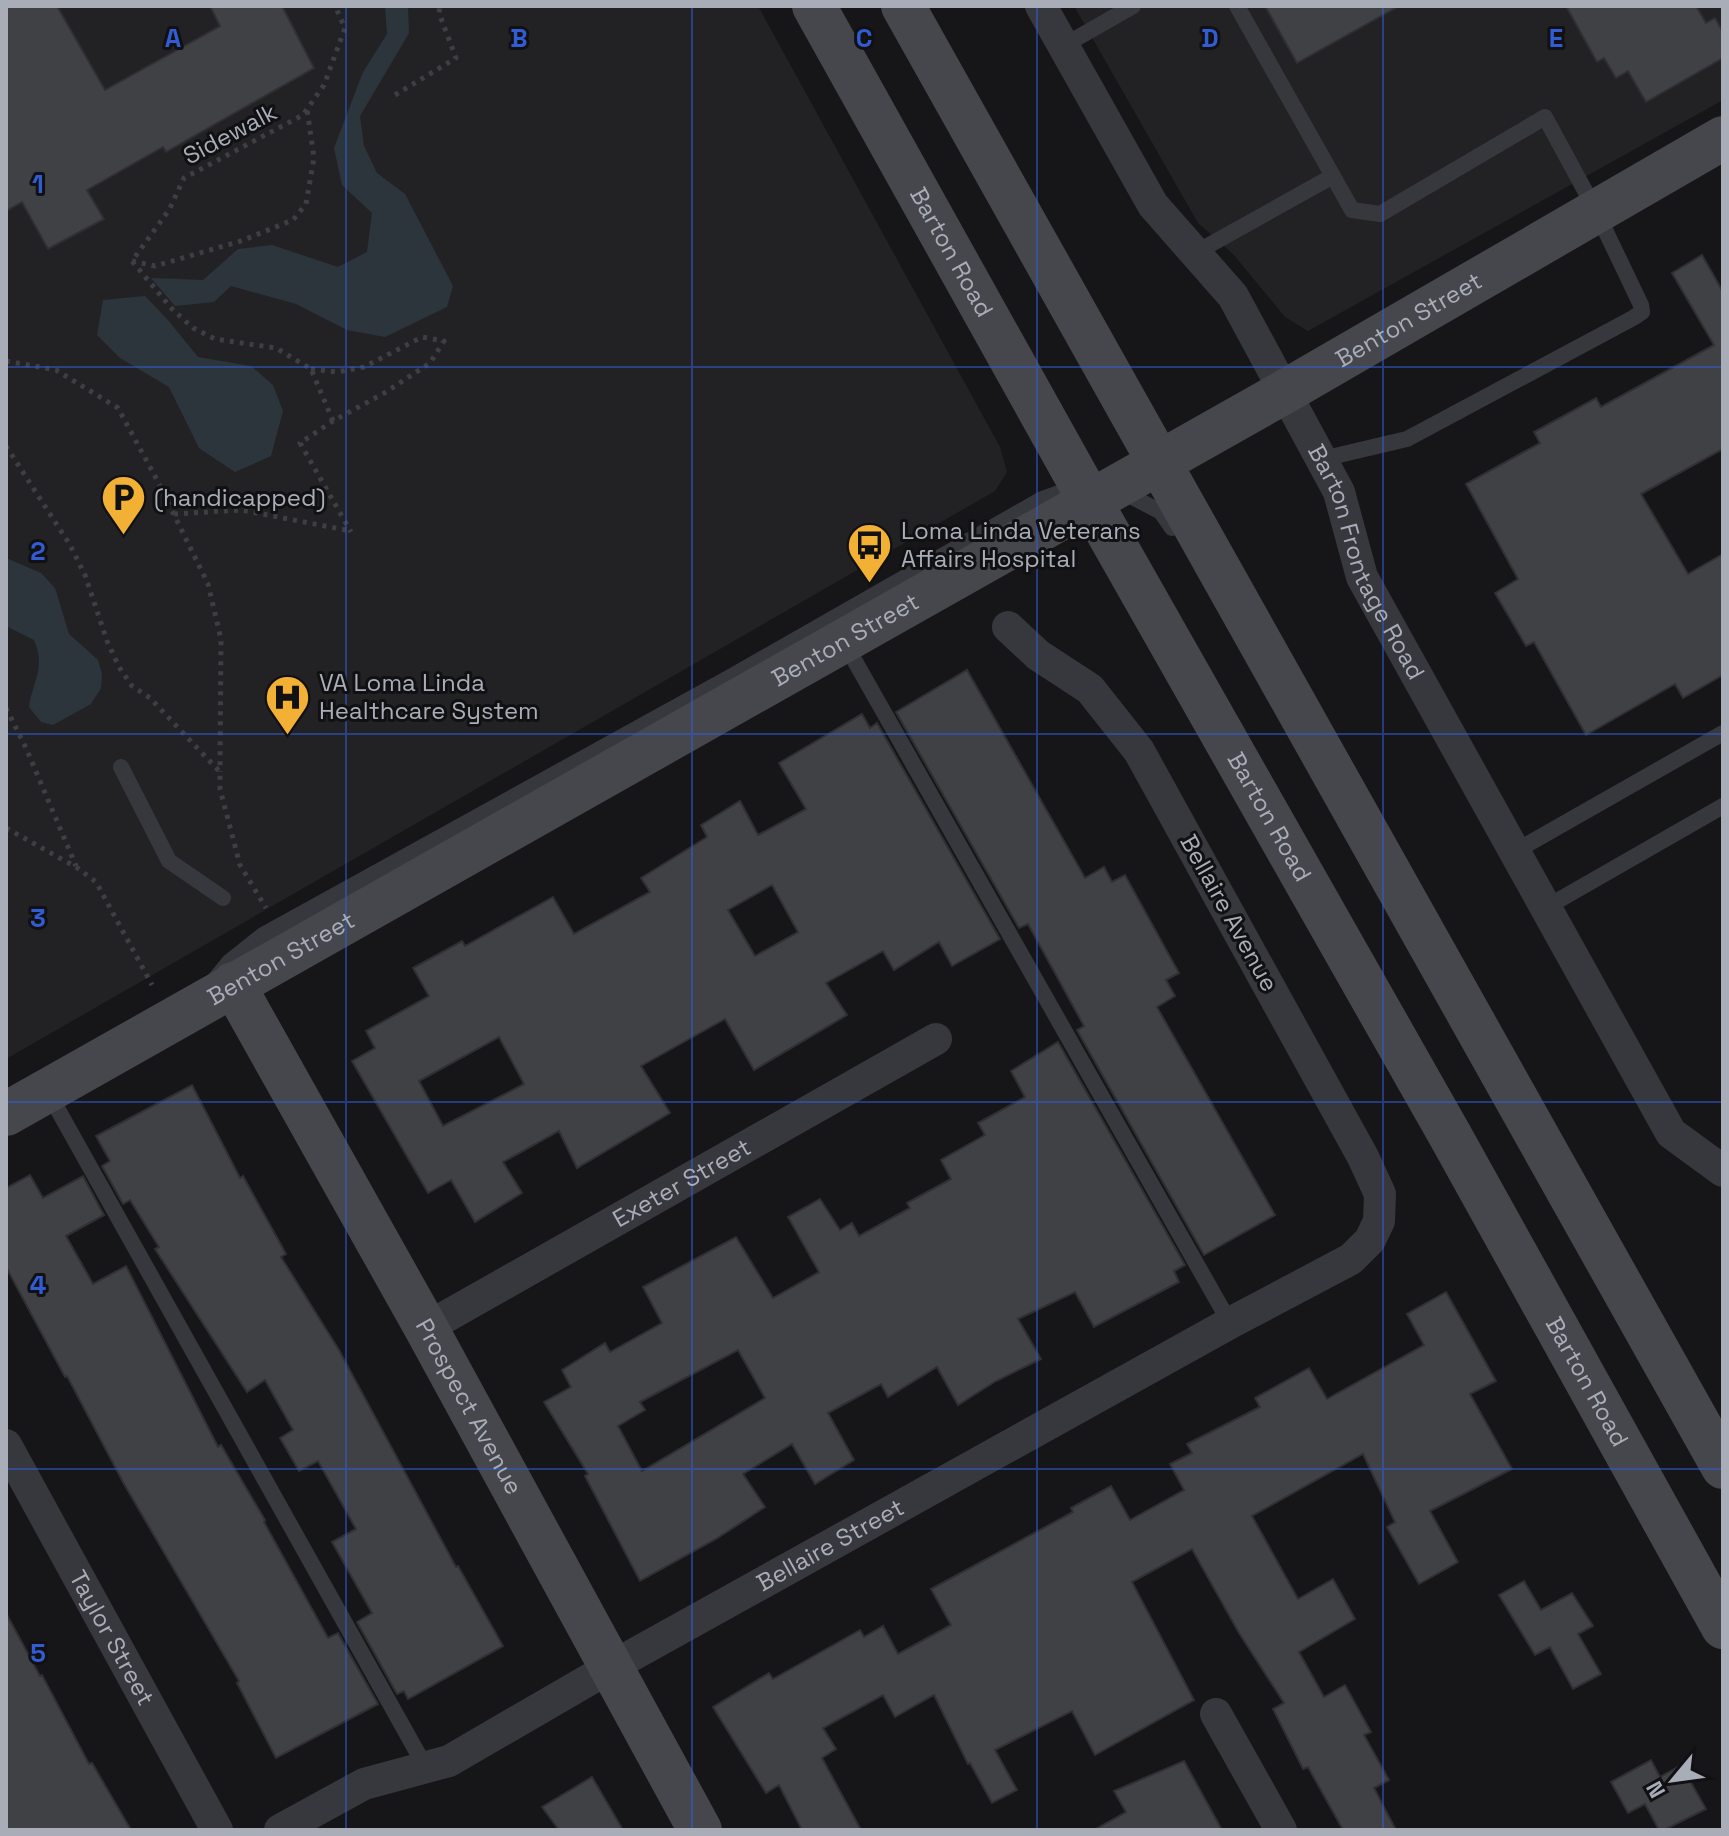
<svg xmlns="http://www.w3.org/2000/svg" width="1729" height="1836" font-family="'Space Grotesk',sans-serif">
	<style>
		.built { fill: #222225 }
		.water { fill: #2c353c }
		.building { fill: #404145; stroke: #303034; stroke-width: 2; fill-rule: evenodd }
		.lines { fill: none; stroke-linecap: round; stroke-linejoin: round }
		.path { stroke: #3d3f44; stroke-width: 5; stroke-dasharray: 4 6; stroke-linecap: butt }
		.lane { stroke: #37383d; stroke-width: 16 }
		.street { stroke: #37383d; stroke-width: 32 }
		.secondary { stroke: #45474d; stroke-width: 44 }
		.grid { fill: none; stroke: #325cd3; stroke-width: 2; stroke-opacity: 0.55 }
		.labels { text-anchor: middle; stroke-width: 6; stroke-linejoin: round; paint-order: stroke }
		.street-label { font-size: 24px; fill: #a8adb8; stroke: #111113 }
		.poi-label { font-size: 24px; fill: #a8adb8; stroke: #111113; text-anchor: start }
		.grid-label { font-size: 26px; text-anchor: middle; font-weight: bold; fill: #325cd3; stroke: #111113; stroke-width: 6; stroke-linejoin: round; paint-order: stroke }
	</style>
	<rect width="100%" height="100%" fill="#161618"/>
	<g class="built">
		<polygon points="6,6 758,6 1000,447 1007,472 995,491 6,1059"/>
		<polygon points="1074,6 1723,6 1723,100 1308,331 1285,317 1233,254 1198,223"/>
	</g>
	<g class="water">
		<polygon points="385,6 408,6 409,33 360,116 364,146 377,173 405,194 453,286 447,307 385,337 347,330 296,304 231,286 214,302 175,306 151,278 203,280 238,249 272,245 338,267 367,252 372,213 342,185 334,148 363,72 387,34"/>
		<polygon points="145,296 167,319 198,357 251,366 273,385 283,411 271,456 235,472 199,448 169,387 120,358 97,335 103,300"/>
		<path d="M6 558 41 573 55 588 69 634 98 660 102 674 101 688 91 704 53 725 41 722 29 707C33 680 46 668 34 640L6 626Z"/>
	</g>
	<g class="building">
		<polygon points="6,6 57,6 105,90 220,26 210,6 282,6 314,68 166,152 163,147 87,190 104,219 48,249 22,202 6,211"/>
		<polygon points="1265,6 1399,6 1297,63"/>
		<polygon points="1566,6 1696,6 1706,23 1715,18 1723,32 1723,58 1646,102 1628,71 1616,78 1604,58 1597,62"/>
		<polygon points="1702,255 1723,292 1723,449 1641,494 1688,574 1723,554 1723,675 1683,698 1675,684 1586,735 1534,642 1526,646 1495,593 1518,579 1466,484 1540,443 1534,432 1596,398 1601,407 1714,345 1672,273"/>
		<polygon points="967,670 1085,878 1104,867 1112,882 1125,875 1179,973 1166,980 1175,996 1157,1007 1275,1215 1204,1255 1077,1030 1084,1026 1028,924 1019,928 896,712"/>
		<path d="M862 714 870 728 877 723 1000 939 952 966 939 942 894 970 883 951 826 983 847 1015 754 1070 725 1019 641 1066 670 1113 577 1168 559 1131 503 1162 522 1193 475 1222 451 1180 428 1193 352 1061 375 1048 366 1031 429 996 413 968 462 941 465 946 553 897 574 934 650 892 641 878 707 837 701 825 740 801 758 835 806 809 779 763ZM772 885 798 932 755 956 728 910ZM499 1037 524 1084 443 1126 419 1081Z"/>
		<path d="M1058 1042 1185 1265 1174 1271 1179 1282 1094 1327 1075 1292 1018 1319 1041 1359 996 1381 958 1405 937 1367 888 1397 881 1384 828 1413 854 1460 815 1484 792 1444 743 1474 765 1507 716 1539 640 1581 585 1476 588 1474 544 1402 571 1387 562 1370 605 1343 610 1352 662 1323 643 1287 736 1237 773 1298 819 1272 788 1217 820 1199 840 1230 852 1223 859 1236 910 1208 907 1203 951 1179 941 1160 985 1135 978 1123 1025 1097 1011 1071ZM738 1350 765 1398 642 1471 618 1426 645 1410 640 1402Z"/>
		<polygon points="192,1085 240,1178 243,1176 286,1254 281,1257 339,1350 456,1567 458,1566 503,1646 408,1699 404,1691 397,1694 357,1622 372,1613 332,1542 356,1529 318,1461 299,1471 280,1438 293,1430 265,1380 247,1392 155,1249 159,1247 130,1200 123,1204 102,1166 110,1161 96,1136"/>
		<polygon points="30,1175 43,1198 83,1176 104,1215 66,1236 93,1284 126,1266 218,1447 221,1445 265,1520 264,1522 328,1638 338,1633 378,1704 276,1758 237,1683 239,1681 124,1484 67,1376 65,1377 6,1267 6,1188"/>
		<polygon points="1446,1292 1496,1381 1470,1394 1512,1469 1430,1511 1458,1562 1419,1584 1387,1527 1395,1522 1363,1454 1252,1516 1298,1599 1333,1579 1355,1619 1299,1652 1324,1697 1345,1685 1371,1732 1364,1735 1389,1780 1374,1788 1396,1830 1343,1830 1308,1767 1303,1769 1273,1709 1284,1703 1239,1633 1192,1549 1132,1582 1194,1700 1095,1755 1072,1711 995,1750 1017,1790 992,1803 970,1763 968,1764 934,1695 895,1717 883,1695 823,1728 836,1749 822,1758 861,1830 802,1830 779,1785 766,1793 713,1707 769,1673 773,1679 860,1630 864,1637 883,1626 898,1654 951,1625 931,1589 1073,1512 1071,1508 1111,1486 1130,1520 1184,1490 1170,1464 1192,1453 1187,1444 1260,1407 1255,1398 1309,1368 1327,1399 1424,1345 1407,1314"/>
		<polygon points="1524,1581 1541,1610 1572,1593 1593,1626 1578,1634 1601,1674 1573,1689 1550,1647 1535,1655 1499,1595"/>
		<polygon points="6,1613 40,1676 42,1675 89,1764 92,1763 131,1830 6,1830"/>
		<polygon points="1651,1760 1660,1777 1681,1765 1706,1809 1664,1830 1659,1830 1645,1804 1628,1813 1611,1782"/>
		<polygon points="1184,1761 1222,1830 1094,1830 1126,1812 1114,1791"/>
		<polygon points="592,1777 623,1830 559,1830 542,1807"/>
	</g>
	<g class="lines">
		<g class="path">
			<polyline points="395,95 456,58 439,13 440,6"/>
			<polyline points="132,261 155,266 241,241 293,220 306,204 314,158 307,109"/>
			<polyline points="6,361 56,370 118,408 157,480 208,584 221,639 220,772"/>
			<polyline points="311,369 337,372 364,367 422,337 444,341 430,363 386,392 333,421 300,443 351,532"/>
			<polyline points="333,421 311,369 276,348 215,339 193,328 172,309 132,261 169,210 184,178 303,115 324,85 345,28 335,6"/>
			<polyline points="6,446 70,545 85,575 107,641 119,667 132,686 150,698 220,772 220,789 240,865 266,908"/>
			<polyline points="174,514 241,510 351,531"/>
			<polyline points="6,708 26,748 76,866"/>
			<polyline points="6,828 76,867 96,882 152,985"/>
		</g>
		<g class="lane">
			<polyline points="1237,6 1352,210 1380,214 1545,117 1596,211 1641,305 1642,312 1633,318 1407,439 1322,459"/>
			<polyline points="1063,46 1133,6"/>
			<polyline points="1195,253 1333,176"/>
			<polyline points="1121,491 1161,512 1172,528"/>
			<polyline points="844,642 1230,1323"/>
			<polyline points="121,767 169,861 223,898"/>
			<polyline points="1514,852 1723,733"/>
			<polyline points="1545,908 1723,806"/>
			<polyline points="216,978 229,962 263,935 732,676 1042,499 1079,486"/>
			<polyline points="48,1092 426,1768"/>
		</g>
		<g class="street">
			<path id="s1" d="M1041 6 1153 205 1233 296 1339 492 1362 577 1671 1133 1723 1171"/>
			<path id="s2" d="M426 1328 936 1039"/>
			<path id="s3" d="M6 1445 217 1830"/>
			<polyline points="1216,1714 1281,1830"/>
			<path id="s4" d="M280 1830 364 1784 449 1761 611 1667 1230 1323 1351 1259 1370 1240 1379 1221 1380 1194 1363 1157 1139 751 1090 689 1038 655 1008 627"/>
		</g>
		<g class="secondary">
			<path id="s5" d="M814 6 1090 501 1451 1137 1723 1627"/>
			<path d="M903 6C1173 495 1450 980 1723 1467"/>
			<path id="s6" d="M233 984 426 1328 700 1830"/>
			<path id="s7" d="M6 1114 1286 391 1723 138"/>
		</g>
	</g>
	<path class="grid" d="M346 6V1830M692 6V1830M1037 6V1830M1383 6V1830M6 367H1723M6 734H1723M6 1102H1723M6 1469H1723"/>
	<defs>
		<symbol id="parking-pin" viewBox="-11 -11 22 30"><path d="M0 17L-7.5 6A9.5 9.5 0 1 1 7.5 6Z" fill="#f2b134" stroke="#111113"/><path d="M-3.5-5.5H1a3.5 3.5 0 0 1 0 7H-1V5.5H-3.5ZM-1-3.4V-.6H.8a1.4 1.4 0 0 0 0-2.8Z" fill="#111"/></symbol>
		<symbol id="bus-pin" viewBox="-11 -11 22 30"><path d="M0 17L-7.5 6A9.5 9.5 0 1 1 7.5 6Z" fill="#f2b134" stroke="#111113"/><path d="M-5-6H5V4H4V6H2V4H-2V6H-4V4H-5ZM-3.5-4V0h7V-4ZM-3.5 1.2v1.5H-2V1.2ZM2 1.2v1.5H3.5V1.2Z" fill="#111"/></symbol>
		<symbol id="hospital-pin" viewBox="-11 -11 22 30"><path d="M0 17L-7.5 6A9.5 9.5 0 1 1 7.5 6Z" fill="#f2b134" stroke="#111113"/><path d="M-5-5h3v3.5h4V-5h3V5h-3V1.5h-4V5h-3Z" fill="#111"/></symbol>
	</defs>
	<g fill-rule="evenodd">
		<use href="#parking-pin" x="98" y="472" width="51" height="69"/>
		<use href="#bus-pin" x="844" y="520" width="51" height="69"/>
		<use href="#hospital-pin" x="262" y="672" width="51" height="69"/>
	</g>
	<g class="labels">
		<g class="street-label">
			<text transform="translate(230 134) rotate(-28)" y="8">Sidewalk</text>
			<text dy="8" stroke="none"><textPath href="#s5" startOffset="282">Barton Road</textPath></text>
			<text dy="8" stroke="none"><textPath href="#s7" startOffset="1612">Benton Street</textPath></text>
			<text dy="8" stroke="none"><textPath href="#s1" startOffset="648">Barton Frontage Road</textPath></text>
			<text dy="8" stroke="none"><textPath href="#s7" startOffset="964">Benton Street</textPath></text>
			<text dy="8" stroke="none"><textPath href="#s5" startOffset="930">Barton Road</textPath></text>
			<text transform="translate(1229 913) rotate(61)" y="8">Bellaire Avenue</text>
			<text dy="8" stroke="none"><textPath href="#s7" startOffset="316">Benton Street</textPath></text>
			<text dy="8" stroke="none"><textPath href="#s2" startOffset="294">Exeter Street</textPath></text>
			<text dy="8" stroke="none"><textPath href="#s5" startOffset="1578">Barton Road</textPath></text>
			<text dy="8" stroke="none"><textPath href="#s6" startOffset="484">Prospect Avenue</textPath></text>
			<text dy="8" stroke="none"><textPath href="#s4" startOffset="622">Bellaire Street</textPath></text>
			<text dy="8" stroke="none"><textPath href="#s3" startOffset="220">Taylor Street</textPath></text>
		</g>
		<g class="poi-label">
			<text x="154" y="506">(handicapped)</text>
			<text x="901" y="539">Loma Linda Veterans<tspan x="901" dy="28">Affairs Hospital</tspan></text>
			<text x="319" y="691">VA Loma Linda<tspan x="319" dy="28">Healthcare System</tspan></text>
		</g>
	</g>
	<g class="grid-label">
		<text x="173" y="47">A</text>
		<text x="519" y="47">B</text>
		<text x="864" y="47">C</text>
		<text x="1210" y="47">D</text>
		<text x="1556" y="47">E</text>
		<text x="38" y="193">1</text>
		<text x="38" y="560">2</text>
		<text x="38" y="927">3</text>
		<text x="38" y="1294">4</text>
		<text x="38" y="1662">5</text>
	</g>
	<rect width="1729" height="1836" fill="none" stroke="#a8adb8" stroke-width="16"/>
	<g transform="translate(1673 1780) rotate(241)" stroke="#111113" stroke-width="6" paint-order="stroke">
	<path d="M0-6L14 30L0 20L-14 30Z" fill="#a8adb8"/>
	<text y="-12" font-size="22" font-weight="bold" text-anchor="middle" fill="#a8adb8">N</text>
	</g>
</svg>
